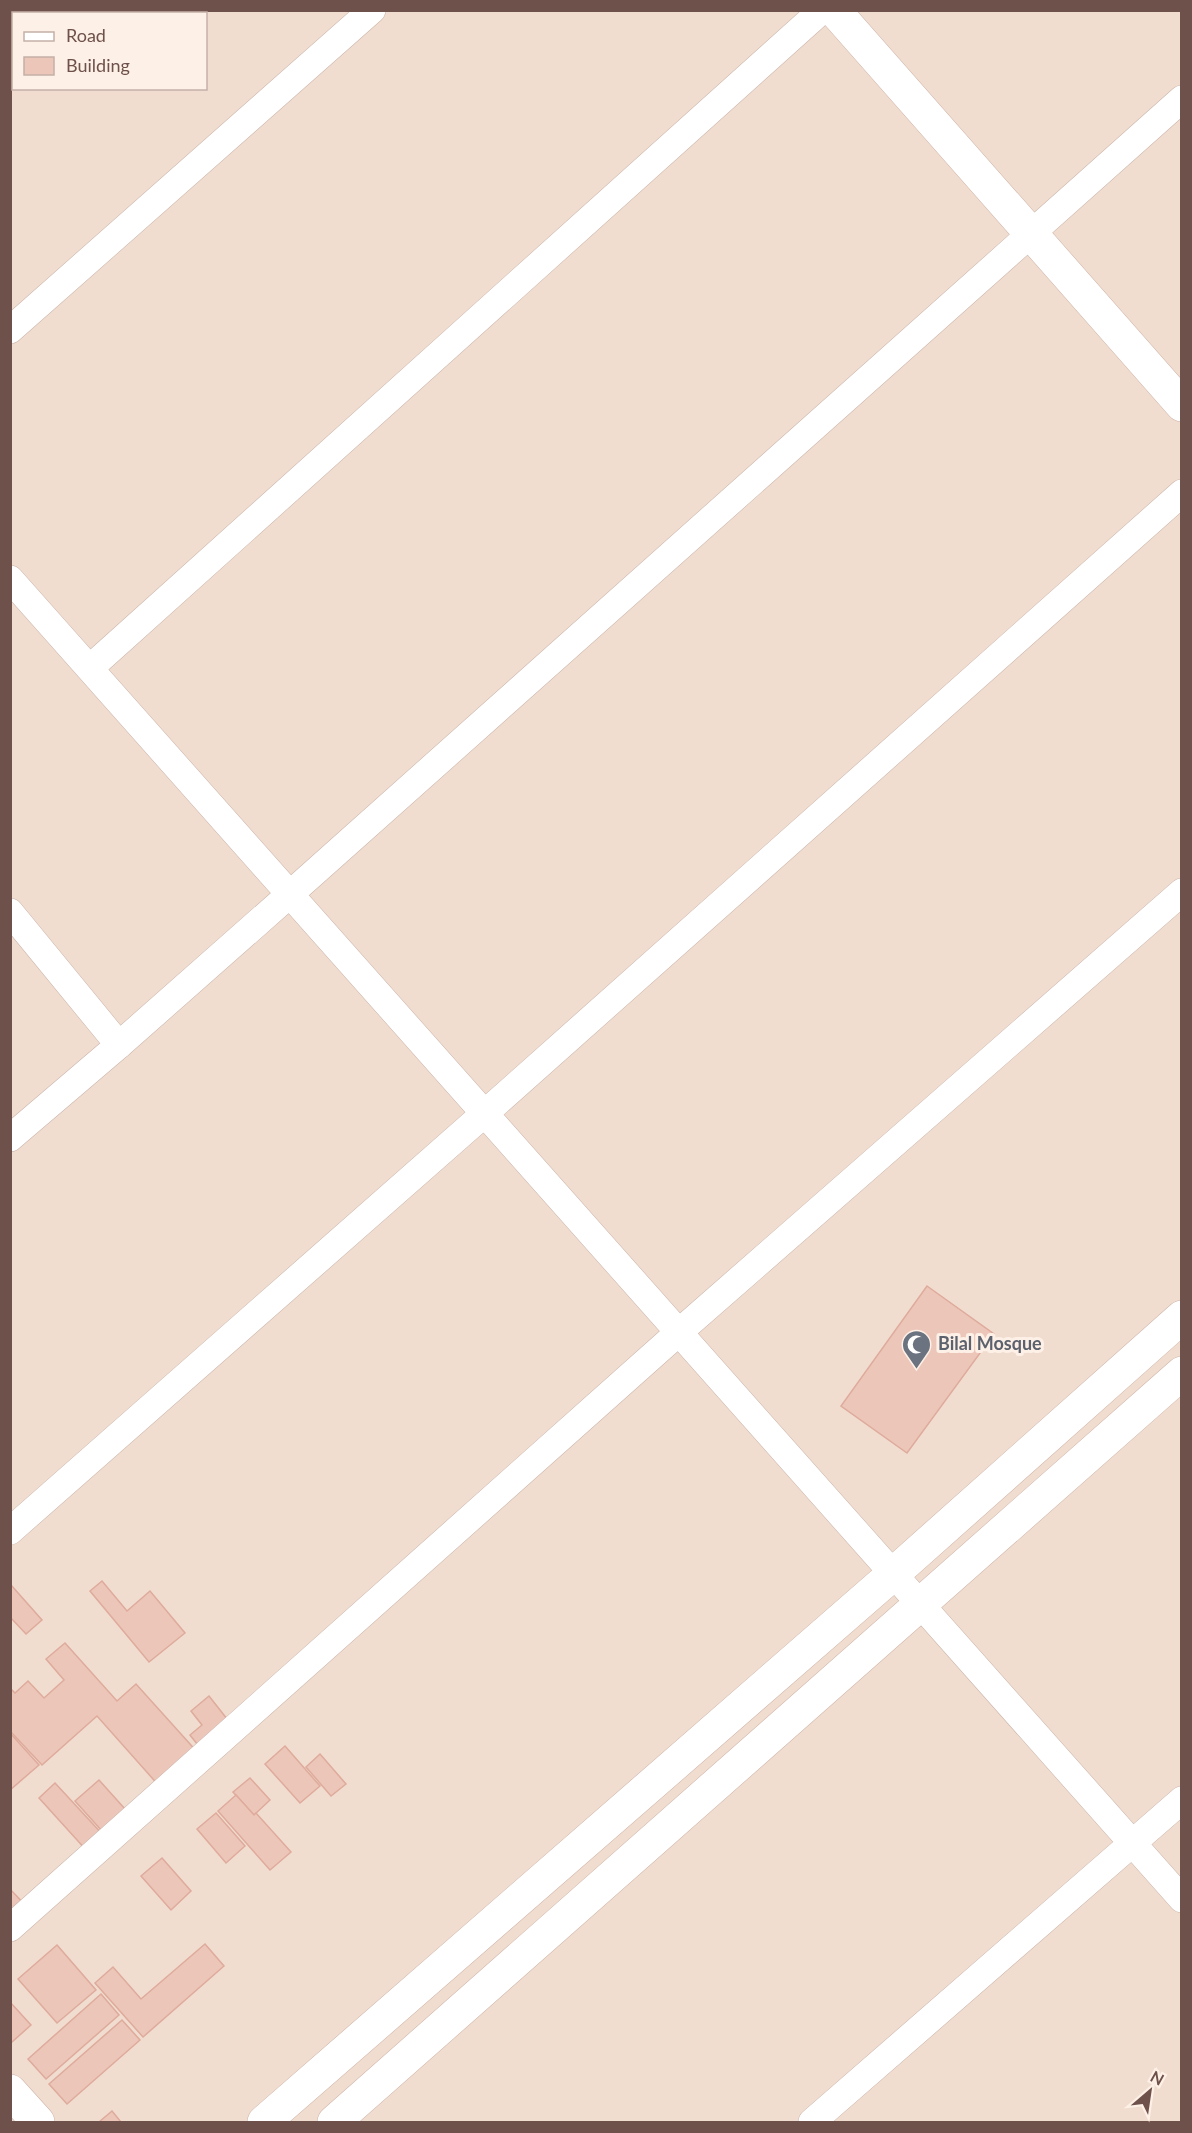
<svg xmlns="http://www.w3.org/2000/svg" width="1192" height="2133" font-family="Lato,sans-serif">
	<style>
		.residential { fill: #f1ddcf; fill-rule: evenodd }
		.building { fill: #edc6ba; stroke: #deab9c; stroke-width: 1.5 }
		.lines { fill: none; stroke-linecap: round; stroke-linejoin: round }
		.street-casing { stroke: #cbb5ab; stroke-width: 28 }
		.secondary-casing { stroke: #ceb4a9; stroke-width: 34 }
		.street { stroke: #fff; stroke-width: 27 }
		.secondary { stroke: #fff; stroke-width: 33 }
		.labels { text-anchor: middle; stroke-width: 6; stroke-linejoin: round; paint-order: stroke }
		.worship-label { font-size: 18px; font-weight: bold; fill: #5b616d; stroke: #fdf0e6; text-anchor: start }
	</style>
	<rect width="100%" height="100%" fill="#faece0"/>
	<path class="residential" d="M11 11H1181V2122H11ZM14 14H206V88H14Z"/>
	<g class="building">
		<polygon points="927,1286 994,1334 907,1453 841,1406"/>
		<polygon points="102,1581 127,1611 150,1591 185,1633 149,1662 90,1591"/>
		<polygon points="11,1585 42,1620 26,1634 10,1617"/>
		<polygon points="65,1643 117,1701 136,1684 199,1754 161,1788 97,1716 42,1765 10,1731 10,1688 15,1693 28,1681 44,1698 64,1680 46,1659"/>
		<polygon points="209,1696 231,1724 201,1749 190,1735 202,1725 191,1711"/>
		<polygon points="10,1733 39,1765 10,1790"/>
		<polygon points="285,1746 320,1786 300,1803 265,1764"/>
		<polygon points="320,1754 346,1784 331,1796 306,1767"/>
		<polygon points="250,1778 270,1800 254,1815 233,1792"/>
		<polygon points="99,1780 125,1809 102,1831 75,1801"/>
		<polygon points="55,1783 104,1836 87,1851 39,1798"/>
		<polygon points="236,1795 254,1815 256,1813 291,1852 270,1870 218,1811"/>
		<polygon points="216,1813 245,1846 226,1863 197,1829"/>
		<polygon points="162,1858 191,1891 171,1910 141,1876"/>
		<polygon points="10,1889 26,1906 10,1919"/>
		<polygon points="205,1944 224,1966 143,2037 95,1983 113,1967 141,1999"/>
		<polygon points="57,1945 96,1990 57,2023 18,1979"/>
		<polygon points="101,1994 119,2015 46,2079 28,2059"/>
		<polygon points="10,2002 31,2025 12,2042 10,2040"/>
		<polygon points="122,2020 140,2040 67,2104 49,2084"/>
		<polygon points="112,2111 121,2122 99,2122"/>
	</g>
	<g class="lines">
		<defs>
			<g id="street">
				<polyline points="10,330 372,10"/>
				<polyline points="10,579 1182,1899"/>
				<polyline points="90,668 822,10"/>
				<polyline points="10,912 119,1045"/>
				<polyline points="10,1138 119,1045 289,895 1182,99"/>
				<polyline points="10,1531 484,1114 1182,493"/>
				<polyline points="10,1928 678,1333 1182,892"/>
				<polyline points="812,2122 1182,1800"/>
			</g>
			<g id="secondary">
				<polyline points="834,10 1182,405"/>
				<polyline points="10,2091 38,2122"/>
				<polyline points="264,2122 892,1575 1182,1317"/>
				<polyline points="334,2122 1182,1373"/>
			</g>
		</defs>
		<use href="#street" class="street-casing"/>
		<use href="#secondary" class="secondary-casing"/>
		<use href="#street" class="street"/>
		<use href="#secondary" class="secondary"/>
	</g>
	<defs>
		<symbol id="mosque-pin" viewBox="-11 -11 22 30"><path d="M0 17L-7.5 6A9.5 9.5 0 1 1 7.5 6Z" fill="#6b7280" stroke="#fdf0e6"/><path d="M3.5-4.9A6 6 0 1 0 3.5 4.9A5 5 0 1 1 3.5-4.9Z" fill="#fff"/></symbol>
	</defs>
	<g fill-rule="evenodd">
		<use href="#mosque-pin" x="900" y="1328" width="33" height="45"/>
	</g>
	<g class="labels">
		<g class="worship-label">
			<text x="938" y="1350">Bilal Mosque</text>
		</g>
	</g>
	<rect width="1192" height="2133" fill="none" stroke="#6e514a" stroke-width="24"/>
	<rect x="12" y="12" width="195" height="78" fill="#fdf0e6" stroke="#c4b0a8" stroke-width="1.5"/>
	<rect x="24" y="32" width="30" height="9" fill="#ffffff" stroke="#c4b0a8" stroke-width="1.5"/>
	<text x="66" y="42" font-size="18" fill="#6e514a">Road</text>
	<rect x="24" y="57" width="30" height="18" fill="#edc6ba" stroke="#c4b0a8" stroke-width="1.5"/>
	<text x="66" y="72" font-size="18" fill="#6e514a">Building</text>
	<g transform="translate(1150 2091) rotate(29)" stroke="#fdf0e6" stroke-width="4.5" paint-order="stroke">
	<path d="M0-4.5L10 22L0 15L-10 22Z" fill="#6e514a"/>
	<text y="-9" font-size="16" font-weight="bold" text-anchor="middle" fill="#6e514a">N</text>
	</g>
</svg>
